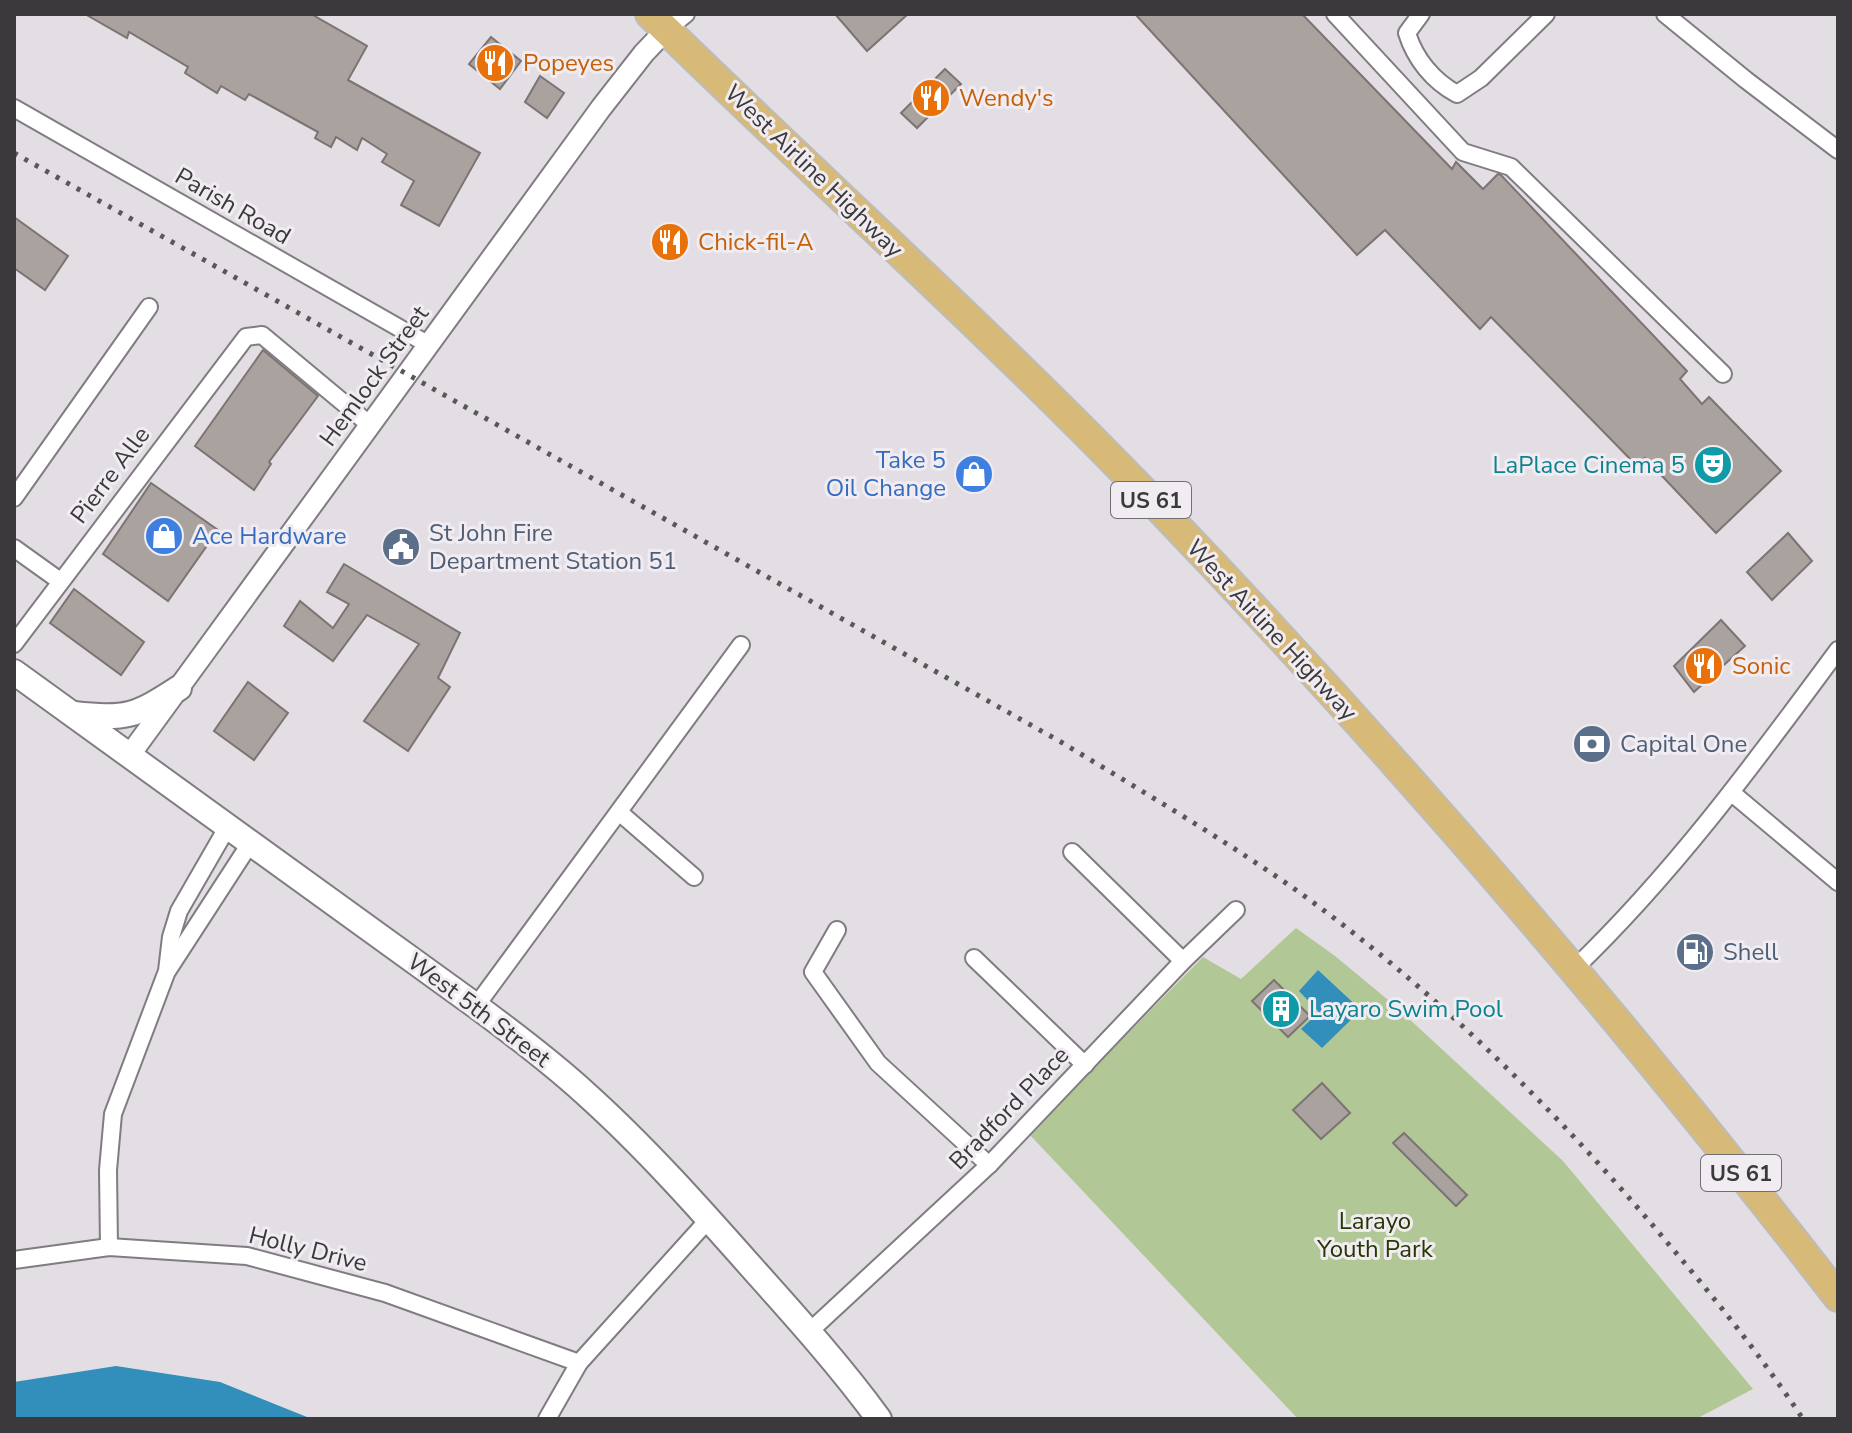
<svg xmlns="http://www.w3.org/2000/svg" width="1852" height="1433" font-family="'Nunito Sans',sans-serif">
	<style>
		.green { fill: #b2c796 }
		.water { fill: #328eba }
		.building { fill: #a9a29f; stroke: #7b7472; stroke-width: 2 }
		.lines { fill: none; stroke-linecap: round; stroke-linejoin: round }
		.minor-casing { stroke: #807c82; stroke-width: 20 }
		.tertiary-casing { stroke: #807c82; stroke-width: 24 }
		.secondary-casing { stroke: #807c82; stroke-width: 28 }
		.trunk-casing { stroke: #bcbcbc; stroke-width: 32 }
		.minor { stroke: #fff; stroke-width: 16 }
		.tertiary { stroke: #fff; stroke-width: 20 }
		.secondary { stroke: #fff; stroke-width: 24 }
		.trunk { stroke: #d7ba78; stroke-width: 28 }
		.rail { stroke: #5a575a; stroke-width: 5; stroke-dasharray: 4 8; stroke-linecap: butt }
		.labels { text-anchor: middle; stroke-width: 6; stroke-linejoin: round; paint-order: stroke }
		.shield { fill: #f0ecf2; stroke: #716f72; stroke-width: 2 }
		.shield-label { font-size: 22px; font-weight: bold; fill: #3b393b }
		.food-label { font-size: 24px; fill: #c56008; stroke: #f0ecf2; text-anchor: start }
		.street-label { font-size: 24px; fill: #3b393b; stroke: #f0ecf2 }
		.shop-label { font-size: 24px; fill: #366cbe; stroke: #f0ecf2; text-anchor: end }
		.culture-label { font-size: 24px; fill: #0d838f; stroke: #f0ecf2; text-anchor: end }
		.service-label { font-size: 24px; fill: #4e5e75; stroke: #f0ecf2; text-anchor: start }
		.park-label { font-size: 24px; fill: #253800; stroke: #f0ecf2 }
	</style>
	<rect width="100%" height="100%" fill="#e3dee4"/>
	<polygon class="green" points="1296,928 1335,956 1393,1004 1563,1161 1753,1389 1696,1419 1298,1419 1029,1134 1203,957 1241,979"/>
	<g class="water">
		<polygon points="1318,970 1361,1010 1322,1048 1301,1029 1319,1012 1299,991"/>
		<polygon points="116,1366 220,1382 312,1419 14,1419 14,1382"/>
	</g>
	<g class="building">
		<polygon points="85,14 311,14 367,46 348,80 480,153 439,226 401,205 414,181 382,162 387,154 362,138 357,150 336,137 331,147 315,138 318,132 249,94 245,100 221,86 217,93 185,73 188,67 129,32 127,38"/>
		<polygon points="835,14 908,14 867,51"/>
		<polygon points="1135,14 1302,14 1452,169 1456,162 1483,189 1498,174 1501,175 1687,371 1680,379 1702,404 1709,397 1781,471 1716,533 1645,458 1637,466 1491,317 1480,329 1385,230 1357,255"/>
		<polygon points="491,37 521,61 500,89 469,64"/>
		<polygon points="945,69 961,84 917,128 901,113"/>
		<polygon points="540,76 564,93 547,118 525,102"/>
		<polygon points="14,217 68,256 45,290 14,268"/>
		<polygon points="263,350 318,396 269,462 271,464 254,490 195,446"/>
		<polygon points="151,483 218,530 168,601 103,554"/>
		<polygon points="1788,533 1812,561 1772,600 1747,572"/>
		<polygon points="344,564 460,633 438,678 450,687 408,751 364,721 419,644 367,615 333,661 284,626 300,601 333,628 349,604 327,592"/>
		<polygon points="74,589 144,642 121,675 50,623"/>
		<polygon points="1721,620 1745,646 1694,692 1674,666"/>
		<polygon points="248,682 288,713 254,760 214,731"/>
		<polygon points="1274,980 1310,1016 1288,1037 1252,1001"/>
		<polygon points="1322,1083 1350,1113 1321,1139 1293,1110"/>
		<polygon points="1404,1133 1467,1195 1456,1206 1393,1143"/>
	</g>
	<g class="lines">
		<defs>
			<g id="minor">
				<polyline points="1335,14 1463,152 1511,167 1723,374"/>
				<path d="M1421 14 1407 33C1415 59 1433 81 1457 94L1481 78 1546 14"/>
				<polyline points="1665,14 1746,80 1838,150"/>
				<polyline points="666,30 686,14"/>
				<polyline points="14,108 429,345"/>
				<polyline points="14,498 149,307"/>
				<polyline points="14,548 60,581"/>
				<polyline points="14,644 246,337 262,335 370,425"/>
				<polyline points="1732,793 1838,882"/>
				<polyline points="619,812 694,877"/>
				<polyline points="1072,852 1183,961"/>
				<polyline points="837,930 813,972 878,1063 989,1165"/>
				<polyline points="974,958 1085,1065"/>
				<path d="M1574 969C1674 873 1756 761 1838 650"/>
				<polyline points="168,970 251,842"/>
				<polyline points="476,1006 741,645"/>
				<polyline points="109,1247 108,1170 113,1114 167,971 171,937 179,911 228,826"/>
				<polyline points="14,1260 109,1247 247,1256 385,1293 579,1363"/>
				<polyline points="809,1332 989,1165 1183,961 1236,910"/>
				<polyline points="547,1419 579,1363 709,1219"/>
			</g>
			<polyline id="tertiary" points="129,756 601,108 644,53 666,30"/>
			<g id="secondary">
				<path d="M14 672 476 1006C514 1034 551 1062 586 1094 646 1148 700 1209 754 1270 797 1318 841 1367 879 1419"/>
				<path d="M74 714C126 720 136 716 179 688"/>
			</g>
			<path id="trunk" d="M650 14C811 172 980 323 1137 485 1386 743 1619 1014 1838 1297"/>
		</defs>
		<use href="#minor" class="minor-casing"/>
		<use href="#tertiary" class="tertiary-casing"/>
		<use href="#secondary" class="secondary-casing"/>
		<use href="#trunk" class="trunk-casing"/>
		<use href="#minor" class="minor"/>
		<use href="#tertiary" class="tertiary"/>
		<use href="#secondary" class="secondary"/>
		<use href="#trunk" class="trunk"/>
		<path class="rail" d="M14 153 1061 742C1140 790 1220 837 1296 890 1436 990 1561 1115 1671 1247 1718 1302 1763 1359 1803 1419"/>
	</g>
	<defs>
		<symbol id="restaurant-disc" viewBox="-11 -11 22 22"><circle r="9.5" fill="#e8710a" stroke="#f0ecf2"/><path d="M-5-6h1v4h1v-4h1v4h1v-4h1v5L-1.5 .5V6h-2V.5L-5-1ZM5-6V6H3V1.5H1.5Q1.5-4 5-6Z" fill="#fff"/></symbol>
		<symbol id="theatre-disc" viewBox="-11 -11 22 22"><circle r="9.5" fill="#0f9aa8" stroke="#f0ecf2"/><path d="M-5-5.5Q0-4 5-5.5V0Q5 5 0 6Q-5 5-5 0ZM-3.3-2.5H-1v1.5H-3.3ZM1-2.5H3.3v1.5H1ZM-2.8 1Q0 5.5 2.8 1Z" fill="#fff"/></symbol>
		<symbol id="shop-disc" viewBox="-11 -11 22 22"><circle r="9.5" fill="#3f7fe0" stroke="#f0ecf2"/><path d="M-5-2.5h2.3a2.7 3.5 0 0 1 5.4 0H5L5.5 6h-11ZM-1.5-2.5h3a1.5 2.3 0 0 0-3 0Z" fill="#fff"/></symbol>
		<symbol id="civic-disc" viewBox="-11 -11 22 22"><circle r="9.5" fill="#5c6f8a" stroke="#f0ecf2"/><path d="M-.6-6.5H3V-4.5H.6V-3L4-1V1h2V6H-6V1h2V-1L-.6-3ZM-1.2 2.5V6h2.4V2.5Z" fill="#fff"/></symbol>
		<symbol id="bank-disc" viewBox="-11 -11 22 22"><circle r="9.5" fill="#5c6f8a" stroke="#f0ecf2"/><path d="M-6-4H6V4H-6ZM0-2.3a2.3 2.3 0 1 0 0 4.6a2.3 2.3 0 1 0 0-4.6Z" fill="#fff"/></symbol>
		<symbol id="fuel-disc" viewBox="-11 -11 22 22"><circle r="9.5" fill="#5c6f8a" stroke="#f0ecf2"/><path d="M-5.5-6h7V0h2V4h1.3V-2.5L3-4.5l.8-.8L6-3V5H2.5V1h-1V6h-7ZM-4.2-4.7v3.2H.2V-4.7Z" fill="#fff"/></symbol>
		<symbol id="building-disc" viewBox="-11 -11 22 22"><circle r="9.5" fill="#0f9aa8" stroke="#f0ecf2"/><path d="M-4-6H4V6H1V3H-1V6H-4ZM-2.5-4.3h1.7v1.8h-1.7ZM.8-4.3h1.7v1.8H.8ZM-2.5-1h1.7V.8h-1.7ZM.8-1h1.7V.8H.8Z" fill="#fff"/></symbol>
	</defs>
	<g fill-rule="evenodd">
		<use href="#restaurant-disc" x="473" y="41" width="44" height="44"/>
		<use href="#restaurant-disc" x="909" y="76" width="44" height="44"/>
		<use href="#restaurant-disc" x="648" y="220" width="44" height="44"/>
		<use href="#theatre-disc" x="1691" y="443" width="44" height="44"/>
		<use href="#shop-disc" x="952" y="452" width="44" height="44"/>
		<use href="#shop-disc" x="142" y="514" width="44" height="44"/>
		<use href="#civic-disc" x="379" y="525" width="44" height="44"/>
		<use href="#restaurant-disc" x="1682" y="644" width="44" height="44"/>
		<use href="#bank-disc" x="1570" y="722" width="44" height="44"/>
		<use href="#fuel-disc" x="1673" y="930" width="44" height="44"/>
		<use href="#building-disc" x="1259" y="987" width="44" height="44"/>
	</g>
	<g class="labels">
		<g class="shield">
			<rect x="1111" y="482" width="80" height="36" rx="6"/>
			<rect x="1701" y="1155" width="80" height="36" rx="6"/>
		</g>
		<g class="shield-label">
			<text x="1151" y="508">US 61</text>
			<text x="1741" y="1181">US 61</text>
		</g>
		<g class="food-label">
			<text x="523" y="71">Popeyes</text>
			<text x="959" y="106">Wendy's</text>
			<text x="698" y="250">Chick-fil-A</text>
			<text x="1732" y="674">Sonic</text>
		</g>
		<g class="street-label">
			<text transform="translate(814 171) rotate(44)" y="8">West Airline Highway</text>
			<text transform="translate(233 206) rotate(30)" y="8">Parish Road</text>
			<text transform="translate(374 376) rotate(-54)" y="8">Hemlock Street</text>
			<text transform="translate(110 475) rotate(-53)" y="8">Pierre Alle</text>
			<text transform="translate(1272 630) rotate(47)" y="8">West Airline Highway</text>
			<text transform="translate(479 1010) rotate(37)" y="8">West 5th Street</text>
			<text transform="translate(1009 1108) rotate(-46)" y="8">Bradford Place</text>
			<text transform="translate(308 1249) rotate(14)" y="8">Holly Drive</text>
		</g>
		<g class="shop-label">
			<text x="946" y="468">Take 5<tspan x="946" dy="28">Oil Change</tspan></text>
			<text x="192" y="544" text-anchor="start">Ace Hardware</text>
		</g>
		<g class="culture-label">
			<text x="1685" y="473">LaPlace Cinema 5</text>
			<text x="1309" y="1017" text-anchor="start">Layaro Swim Pool</text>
		</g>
		<g class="service-label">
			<text x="429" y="541">St John Fire<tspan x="429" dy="28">Department Station 51</tspan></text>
			<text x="1620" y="752">Capital One</text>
			<text x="1723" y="960">Shell</text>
		</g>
		<g class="park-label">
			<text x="1375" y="1229">Larayo<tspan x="1375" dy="28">Youth Park</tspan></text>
		</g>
	</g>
	<rect width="1852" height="1433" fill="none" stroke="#3b393b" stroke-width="32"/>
</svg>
